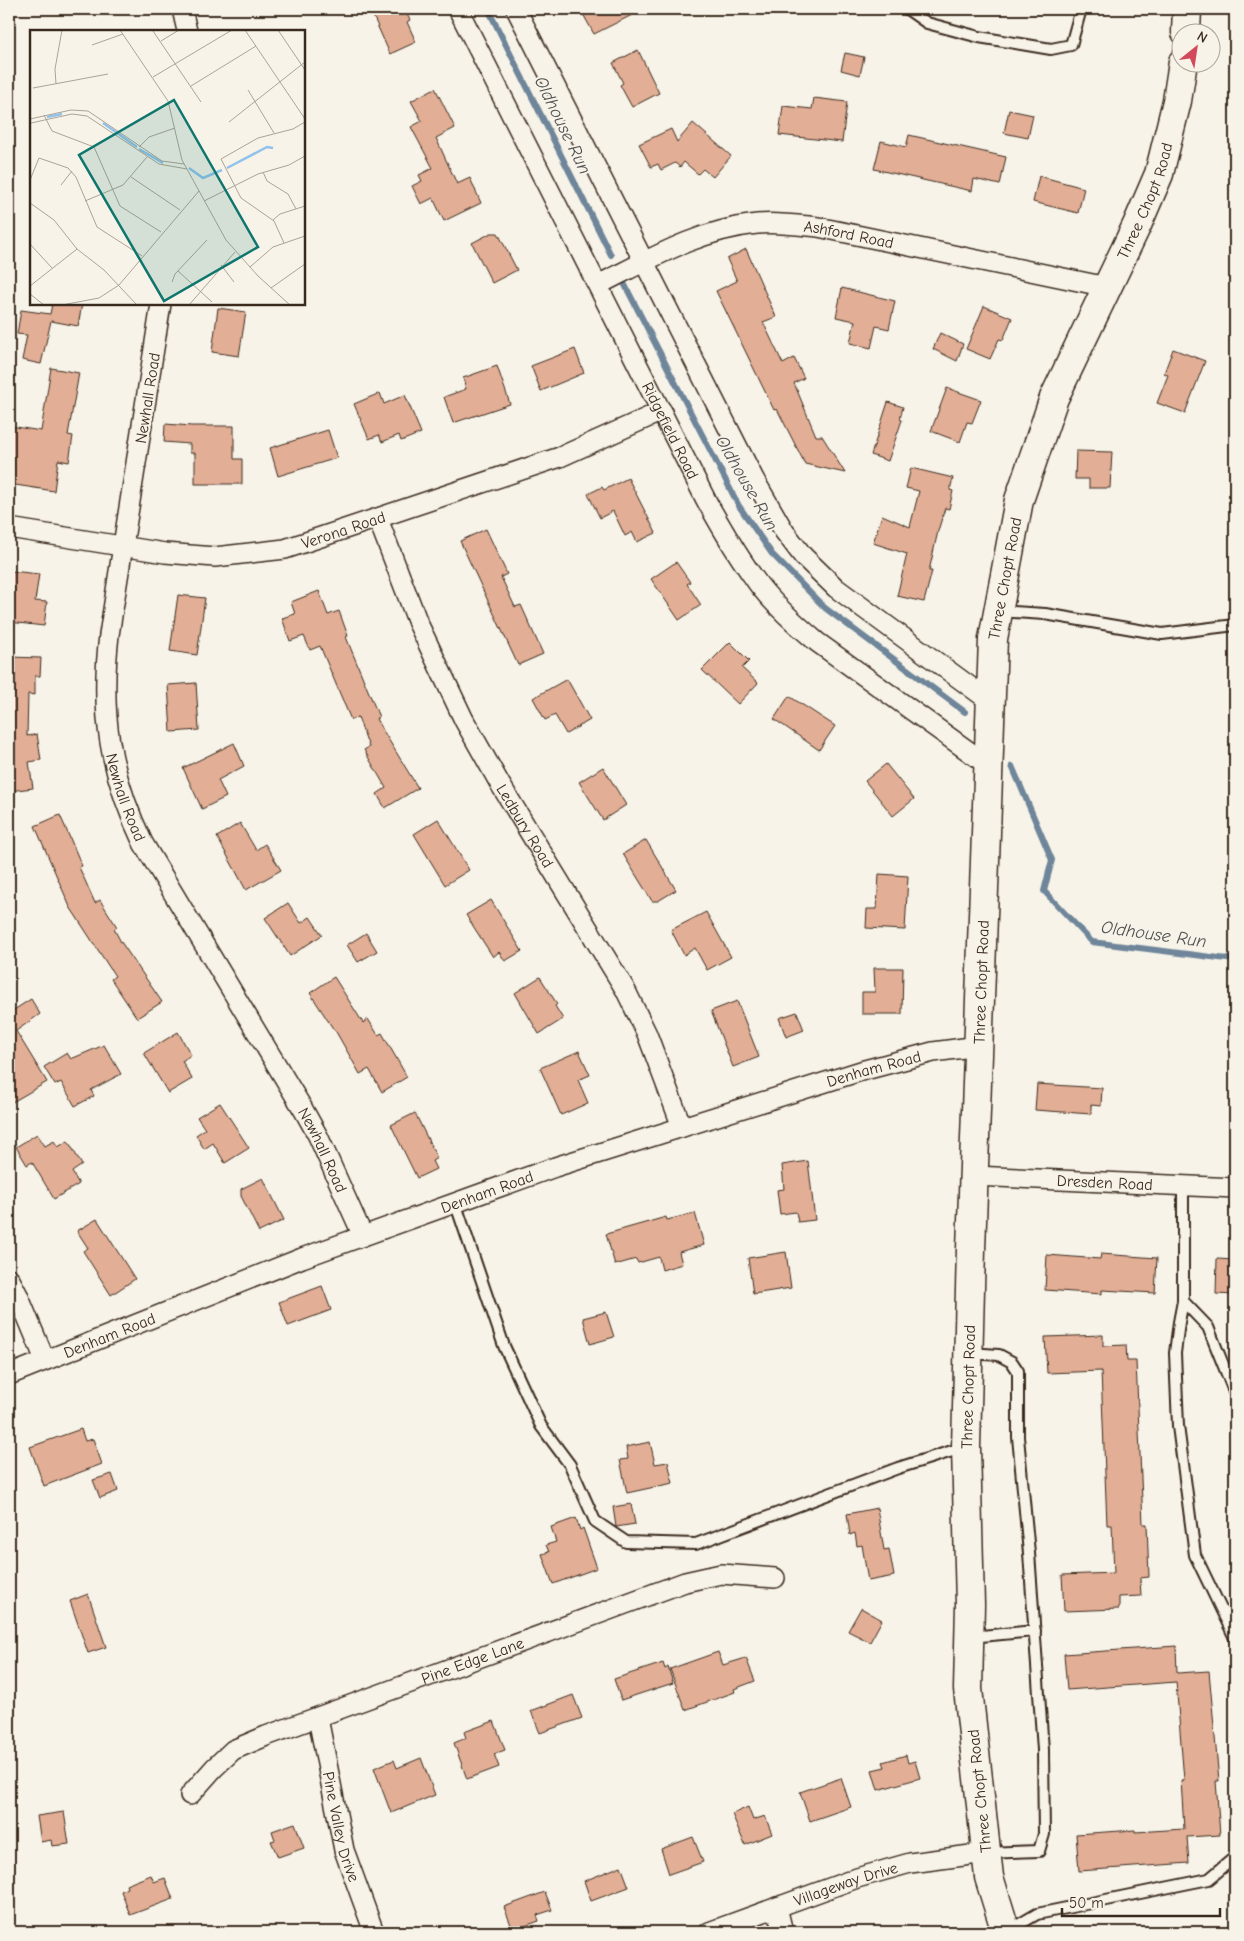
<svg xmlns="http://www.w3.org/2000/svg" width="1244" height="1941" font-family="'Comic Neue',sans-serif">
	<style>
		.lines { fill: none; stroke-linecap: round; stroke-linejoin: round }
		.stream { stroke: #6e859a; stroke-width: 6 }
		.building { fill: #e2ae95; stroke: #3b2a1e }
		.service-casing { stroke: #3b2a1e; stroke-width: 14 }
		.minor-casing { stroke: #3b2a1e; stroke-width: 22 }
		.secondary-casing { stroke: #3b2a1e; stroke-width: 31 }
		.service { stroke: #f7f3e8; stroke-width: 10 }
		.minor { stroke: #f7f3e8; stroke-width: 19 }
		.secondary { stroke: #f7f3e8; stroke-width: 28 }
		.labels { text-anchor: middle; stroke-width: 4; stroke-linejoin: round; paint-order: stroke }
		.street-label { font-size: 16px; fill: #3b2a1e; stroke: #f7f3e8 }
		.water-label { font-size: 18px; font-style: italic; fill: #505052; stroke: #f7f3e8 }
		.inset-river { fill: none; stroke: #90c2ec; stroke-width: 2.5 }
		.inset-road { fill: none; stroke: #aca397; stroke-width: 1 }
		.view { fill: #0f766e; fill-opacity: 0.15; stroke: #0f766e; stroke-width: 2.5 }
		.inset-edge { fill: none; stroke: #3b2a1e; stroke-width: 2.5 }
	</style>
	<rect width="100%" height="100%" fill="#f7f3e8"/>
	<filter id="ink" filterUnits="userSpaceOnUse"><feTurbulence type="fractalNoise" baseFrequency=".02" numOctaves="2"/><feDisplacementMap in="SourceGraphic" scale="10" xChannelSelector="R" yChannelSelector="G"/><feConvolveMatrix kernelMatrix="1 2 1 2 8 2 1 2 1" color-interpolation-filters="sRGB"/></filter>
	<g filter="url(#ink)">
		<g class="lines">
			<g class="stream">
				<polyline points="488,9 611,255"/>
				<polyline points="624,283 739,506 772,554 825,608 965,712"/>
				<polyline points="1012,766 1052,860 1044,891 1092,942 1235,960"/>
			</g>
		</g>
		<g class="building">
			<polygon points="370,9 404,9 410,20 407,22 416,42 390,54"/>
			<polygon points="594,9 644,9 594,34 583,14"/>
			<polygon points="638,50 659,93 632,107 620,85 623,83 613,63"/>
			<polygon points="845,53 864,57 860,75 841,70"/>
			<polygon points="435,88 455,128 436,138 457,184 470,178 481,203 444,221 433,198 421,204 412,186 422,181 419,175 433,168 411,127 422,121 411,101"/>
			<polygon points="814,98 847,102 842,142 779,135 783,106 812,109"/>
			<polygon points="1009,110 1033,115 1028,138 1004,133"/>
			<polygon points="693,123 731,156 713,177 703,169 698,174 684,162 680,167 675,163 661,170 658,164 651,167 639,144 671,129 677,142"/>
			<polygon points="909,135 1006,157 1000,185 974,179 972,191 874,169 881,141 906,147"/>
			<polygon points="1039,176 1084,188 1078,213 1033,202"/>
			<polygon points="491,233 498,233 517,270 492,283 472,243"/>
			<polygon points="746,249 776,317 763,322 783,364 794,358 804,378 794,383 816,436 822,436 845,473 805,464 777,409 774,410 716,291 737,281 727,259"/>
			<polygon points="842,288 895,301 889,329 876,326 871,348 850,343 855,321 836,317"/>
			<polygon points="52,304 82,304 78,326 51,321 41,364 22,360 27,335 17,334 21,310 50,314"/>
			<polygon points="984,306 1012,318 1003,340 999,339 990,359 966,349"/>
			<polygon points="218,308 246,312 239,356 212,352"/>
			<polygon points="940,333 963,344 957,361 933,349"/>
			<polygon points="575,349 584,373 541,391 531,366"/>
			<polygon points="1173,349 1205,361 1185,413 1157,403 1168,375 1164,373"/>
			<polygon points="497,366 510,404 453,423 444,397 466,389 463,378"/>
			<polygon points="51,368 79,373 68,435 73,436 69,462 58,460 54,491 9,484 9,437 10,426 41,431"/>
			<polygon points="947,388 981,400 972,423 967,422 960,442 931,431"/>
			<polygon points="380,393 384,404 405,395 421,433 401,441 399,435 382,442 379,435 369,439 354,404"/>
			<polygon points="888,402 903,407 900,419 902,420 888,461 871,455"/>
			<polygon points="165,424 192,426 234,426 234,459 242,459 242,484 195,484 195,453 190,453 190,444 164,442"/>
			<polygon points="328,430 337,458 278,476 270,448"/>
			<polygon points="1076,451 1112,452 1110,488 1089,488 1089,479 1075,479"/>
			<polygon points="911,468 953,478 950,490 953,491 949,509 945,508 938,531 929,571 932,571 924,602 897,596 907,554 873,543 882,515 910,527 919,491 906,488"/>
			<polygon points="628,478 656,533 637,542 632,532 625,536 613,511 600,518 588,494 602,487 604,490"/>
			<polygon points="486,529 507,574 501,577 515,607 521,605 543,654 518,665 460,541"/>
			<polygon points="676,562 690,582 687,584 701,605 679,620 651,579"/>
			<polygon points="11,571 39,574 35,601 47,602 44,626 9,622 9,585"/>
			<polygon points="319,591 328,615 339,611 348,636 346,637 379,717 376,719 418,788 385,808 377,794 386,788 364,750 369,747 358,717 351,720 320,646 310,650 304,636 290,641 282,618 295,614 291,602"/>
			<polygon points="178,595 205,598 197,655 170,651"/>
			<polygon points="730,642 749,661 742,668 758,683 738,704 702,670"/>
			<polygon points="9,657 41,658 40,676 35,676 35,695 28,694 27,736 37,734 41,760 29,762 33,788 9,791"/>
			<polygon points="567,679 590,720 566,734 555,715 545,720 533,698"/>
			<polygon points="196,683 199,730 171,732 168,685"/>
			<polygon points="789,696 835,726 819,750 774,719"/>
			<polygon points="234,743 244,766 218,780 226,797 202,809 183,768"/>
			<polygon points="886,764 914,799 893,816 865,781"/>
			<polygon points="603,767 626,805 603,820 579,782"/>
			<polygon points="60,815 82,866 79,867 95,903 100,900 117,927 114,929 121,942 162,1002 137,1018 111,979 115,976 70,907 35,826"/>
			<polygon points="438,819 469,870 445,885 414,834"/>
			<polygon points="240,823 256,850 265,844 281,870 246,890 217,837"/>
			<polygon points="646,840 676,890 658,901 652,901 623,854"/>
			<polygon points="879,874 908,876 905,930 866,928 867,909 877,909"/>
			<polygon points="491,900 522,951 505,961 499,952 493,957 466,915"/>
			<polygon points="288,903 301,923 310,917 322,935 290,956 265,918"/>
			<polygon points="706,912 731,957 707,970 695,948 684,955 671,930"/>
			<polygon points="366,933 377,951 358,962 347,945"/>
			<polygon points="874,968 903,968 902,1014 862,1014 862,992 875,992"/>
			<polygon points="334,977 363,1023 368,1019 378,1035 382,1033 407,1077 382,1092 369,1069 360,1074 335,1030 334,1030 310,993"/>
			<polygon points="540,977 557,1004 555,1006 563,1019 539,1034 515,993"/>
			<polygon points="31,999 40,1014 16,1031 47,1082 9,1104 9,1013"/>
			<polygon points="737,1001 759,1057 733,1067 711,1011"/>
			<polygon points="797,1012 804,1030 786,1037 779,1018"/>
			<polygon points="178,1032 191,1055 182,1061 192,1079 168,1093 144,1053"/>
			<polygon points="104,1045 121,1074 91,1090 94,1096 75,1106 61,1082 55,1085 44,1067 67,1053 71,1059"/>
			<polygon points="579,1051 590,1075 578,1080 588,1103 561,1115 540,1068"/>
			<polygon points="1037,1084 1102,1088 1101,1106 1091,1105 1091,1114 1035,1110"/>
			<polygon points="220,1103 249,1148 225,1163 213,1143 204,1149 196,1135 205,1129 197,1117"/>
			<polygon points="415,1113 437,1158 432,1161 436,1169 417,1178 391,1125"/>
			<polygon points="37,1134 45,1146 54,1141 58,1147 68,1141 82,1165 72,1172 79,1184 54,1199 32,1162 27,1165 16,1147"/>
			<polygon points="808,1161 815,1220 798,1222 796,1212 780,1214 777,1190 784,1189 782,1165"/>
			<polygon points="263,1178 284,1220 259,1232 241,1196 241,1189"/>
			<polygon points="695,1213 704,1245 679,1252 682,1264 662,1270 659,1257 638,1263 636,1259 615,1265 606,1234 666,1217 667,1220"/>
			<polygon points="97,1219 135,1279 111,1295 83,1251 88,1248 77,1231"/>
			<polygon points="786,1252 791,1288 753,1294 748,1258"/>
			<polygon points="1101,1254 1157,1258 1155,1293 1102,1290 1102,1294 1045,1290 1047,1255 1100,1259"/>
			<polygon points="1217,1259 1235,1260 1235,1295 1216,1294"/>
			<polygon points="322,1286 331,1310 288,1326 279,1302"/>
			<polygon points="606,1312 614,1337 590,1344 583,1318"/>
			<polygon points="1103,1335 1103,1346 1126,1345 1127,1361 1136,1361 1143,1524 1147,1524 1149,1577 1140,1578 1141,1596 1119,1597 1119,1609 1064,1611 1062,1575 1114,1573 1112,1525 1107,1525 1101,1371 1047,1373 1045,1337"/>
			<polygon points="81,1429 85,1441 93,1439 102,1464 44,1486 30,1447"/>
			<polygon points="650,1442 655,1464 668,1462 673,1483 627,1493 620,1460 628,1459 626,1447"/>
			<polygon points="112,1474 118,1491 100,1498 93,1480"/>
			<polygon points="631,1504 635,1524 616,1527 613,1507"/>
			<polygon points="877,1508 884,1550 889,1549 894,1576 868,1581 862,1545 857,1546 855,1533 850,1535 847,1514"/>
			<polygon points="576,1518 580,1530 583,1528 597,1568 553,1584 542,1554 549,1552 546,1545 556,1542 551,1527"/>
			<polygon points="88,1594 106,1647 88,1653 70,1601"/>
			<polygon points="861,1608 882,1620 870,1642 848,1631"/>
			<polygon points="1176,1646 1177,1673 1209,1671 1219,1781 1216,1781 1220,1835 1187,1837 1189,1863 1079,1871 1076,1834 1135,1830 1135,1832 1184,1829 1181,1780 1184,1780 1176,1682 1067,1690 1064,1654"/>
			<polygon points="718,1652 723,1665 746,1658 755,1681 734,1689 735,1692 685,1710 670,1669"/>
			<polygon points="663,1663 665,1669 668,1667 673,1683 621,1700 614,1679"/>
			<polygon points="573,1695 582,1718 540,1733 531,1711"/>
			<polygon points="494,1721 505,1750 494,1754 499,1767 467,1779 454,1743 466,1738 464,1732"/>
			<polygon points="906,1755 908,1763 915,1761 920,1778 878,1790 872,1770 885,1767 883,1762"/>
			<polygon points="421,1758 435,1795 391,1813 374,1768 394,1760 397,1768"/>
			<polygon points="841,1778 851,1807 810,1821 800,1792"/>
			<polygon points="748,1807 753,1820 765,1816 772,1834 745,1845 732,1814"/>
			<polygon points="64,1812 69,1844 52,1846 51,1840 41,1842 37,1816"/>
			<polygon points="295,1823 304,1848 278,1857 271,1841 275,1840 272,1831"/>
			<polygon points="693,1837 703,1862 669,1874 661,1849"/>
			<polygon points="621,1866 629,1887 591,1901 584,1881"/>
			<polygon points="151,1875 154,1882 165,1878 173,1899 130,1915 121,1891 127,1888 126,1885"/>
			<polygon points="545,1892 552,1910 537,1915 539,1921 513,1930 504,1907"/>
		</g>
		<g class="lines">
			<defs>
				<g id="service">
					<polyline points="907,9 927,23 979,37 1051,49 1071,45 1081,9"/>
					<polyline points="999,611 1045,614 1162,634 1235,625"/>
					<polyline points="1183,1186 1183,1301 1179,1322 1175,1353 1178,1426 1195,1555 1235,1638"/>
					<polyline points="455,1202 504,1346 541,1426 570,1465 595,1521 626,1542 696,1544 898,1468 965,1447"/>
					<polyline points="1183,1301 1208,1327 1235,1394"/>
					<polyline points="969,1353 999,1355 1012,1362 1018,1371 1018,1437 1029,1553 1043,1750 1044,1834 1039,1851 986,1853"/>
					<polyline points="970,1637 1035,1631"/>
					<polyline points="1008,1931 1037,1914 1209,1879 1235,1857"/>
				</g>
				<g id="minor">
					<polyline points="182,9 187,31"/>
					<path id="s1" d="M458 9 706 500C722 529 739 558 759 585 775 606 797 625 817 642L989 766"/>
					<polyline points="516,9 754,479 784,531 803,556 836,588 991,702"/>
					<path id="s2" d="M598 285C650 259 699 230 757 224 777 222 798 225 818 227L1107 287"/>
					<path id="s3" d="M161 304 109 635C100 713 109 772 143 843L303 1109 318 1136 363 1236"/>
					<path id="s4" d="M378 519 418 623 464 720 500 784 625 989 647 1034 682 1127"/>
					<path id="s5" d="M9 528 165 553 215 557 285 549 560 457 662 411"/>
					<path id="s6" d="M974 1176 1235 1188"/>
					<polyline points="9,1278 18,1295 45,1360"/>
					<path id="s7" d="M9 1375 302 1258 555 1167 861 1071 933 1052 979 1046"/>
					<path id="s8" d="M318 1718 344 1850 374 1932"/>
					<path id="s9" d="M190 1795 214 1768 233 1750 266 1736 685 1582 721 1574 775 1578"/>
					<polyline points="777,1907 783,1932"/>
					<path id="s10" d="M709 1932 857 1878 910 1863 986 1853"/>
				</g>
				<g id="secondary">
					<polyline points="1186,32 1187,9"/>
					<path id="s11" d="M1006 1932 989 1877 968 1689 970 1605 966 1447 971 1249 993 639 1019 500 1054 398 1137 225 1159 174 1177 101 1183 62"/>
				</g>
			</defs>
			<use href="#service" class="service-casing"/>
			<use href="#minor" class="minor-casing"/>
			<use href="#secondary" class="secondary-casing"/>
			<use href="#service" class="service"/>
			<use href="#minor" class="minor"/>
			<use href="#secondary" class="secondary"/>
		</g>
	</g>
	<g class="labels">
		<g class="street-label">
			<text dy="6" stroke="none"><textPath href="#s11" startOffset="1764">Three Chopt Road</textPath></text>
			<text dy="6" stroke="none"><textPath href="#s2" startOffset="264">Ashford Road</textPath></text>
			<text transform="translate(147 398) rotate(-81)" y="6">Newhall Road</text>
			<text dy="6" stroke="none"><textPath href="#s1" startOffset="472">Ridgefield Road</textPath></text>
			<text dy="6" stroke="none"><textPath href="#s5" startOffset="340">Verona Road</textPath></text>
			<text dy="6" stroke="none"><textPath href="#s11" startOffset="1359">Three Chopt Road</textPath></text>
			<text dy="6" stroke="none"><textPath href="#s3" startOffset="500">Newhall Road</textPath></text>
			<text dy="6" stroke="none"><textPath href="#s4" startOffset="341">Ledbury Road</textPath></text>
			<text dy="6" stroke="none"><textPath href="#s11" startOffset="954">Three Chopt Road</textPath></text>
			<text dy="6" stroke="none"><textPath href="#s7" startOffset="918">Denham Road</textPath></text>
			<text dy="6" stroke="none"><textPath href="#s3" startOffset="905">Newhall Road</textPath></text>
			<text dy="6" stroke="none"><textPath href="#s6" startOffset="131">Dresden Road</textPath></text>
			<text dy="6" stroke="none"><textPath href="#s7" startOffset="512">Denham Road</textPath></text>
			<text dy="6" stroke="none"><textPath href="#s7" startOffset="108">Denham Road</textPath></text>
			<text dy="6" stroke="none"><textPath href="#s11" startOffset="549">Three Chopt Road</textPath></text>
			<text dy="6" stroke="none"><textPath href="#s9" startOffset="318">Pine Edge Lane</textPath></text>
			<text transform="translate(979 1791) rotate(-96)" y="6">Three Chopt Road</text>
			<text dy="6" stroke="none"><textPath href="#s8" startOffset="111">Pine Valley Drive</textPath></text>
			<text dy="6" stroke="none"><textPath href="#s10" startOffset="145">Villageway Drive</textPath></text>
		</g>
		<g class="water-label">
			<text transform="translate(563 125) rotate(64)" y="6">Oldhouse Run</text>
			<text transform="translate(747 483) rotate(60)" y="6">Oldhouse Run</text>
			<text transform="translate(1154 934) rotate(8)" y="6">Oldhouse Run</text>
		</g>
	</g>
	<g transform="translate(30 30)">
		<rect width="275" height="275" fill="#f7f3e8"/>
		<path class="inset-river" d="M17 87 32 84M73 93 107 117M109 119 133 133M159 138 173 148 192 140M197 138 237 117 243 118"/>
		<path class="inset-road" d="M90 0 138 71 152 130 196 210 228 246 260 275M215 0 275 89M248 0 275 40M123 1 171 72M131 11 149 0M62 15 93 4M123 47 202 0M26 54 25 39 32 0M161 56 226 16M3 58 78 44M218 60 244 103M14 85 22 101 64 117 90 176 131 202M0 89 41 80 58 81 132 131 154 134M199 92 275 32M1 93 42 84 57 86 129 134 157 139M109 117 119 107 145 98M233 142 237 151 258 164 266 179M101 147 150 180M0 150 9 128 38 138 46 147 67 197 112 226M31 155 42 141M55 171 93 155 117 127M174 171 228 144 259 135 275 126M0 173 24 190 47 219 74 240 107 275M243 190 250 184 275 176M254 213 244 191 211 168 191 129 228 108 263 99 275 92M0 214 22 238M191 235 204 252M220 237 243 217 275 206M148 241 182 272M142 252 145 244 177 210M0 256 47 219M241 258 275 234M0 264 14 275M32 275 69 268 89 255 169 161M159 275 205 222"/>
		<path class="view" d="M144 70 228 217 134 271 49 125Z"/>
		<rect width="275" height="275" class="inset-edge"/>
	</g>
	<rect width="1244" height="1941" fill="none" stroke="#f7f3e8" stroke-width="30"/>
	<rect x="15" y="15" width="1214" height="1911" fill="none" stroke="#3b2a1e" stroke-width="2" filter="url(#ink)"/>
	<g transform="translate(1196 48) rotate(30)"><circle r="24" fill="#f7f3e8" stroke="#aca397"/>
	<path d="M0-4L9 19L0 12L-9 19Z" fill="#d1495b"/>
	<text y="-8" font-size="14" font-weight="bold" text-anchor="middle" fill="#3b2a1e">N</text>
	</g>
	<path d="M1062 1908v8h158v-8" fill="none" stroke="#3b2a1e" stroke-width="2.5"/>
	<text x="1069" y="1908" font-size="15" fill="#3b2a1e" stroke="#f7f3e8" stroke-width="4" paint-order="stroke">50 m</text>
</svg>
